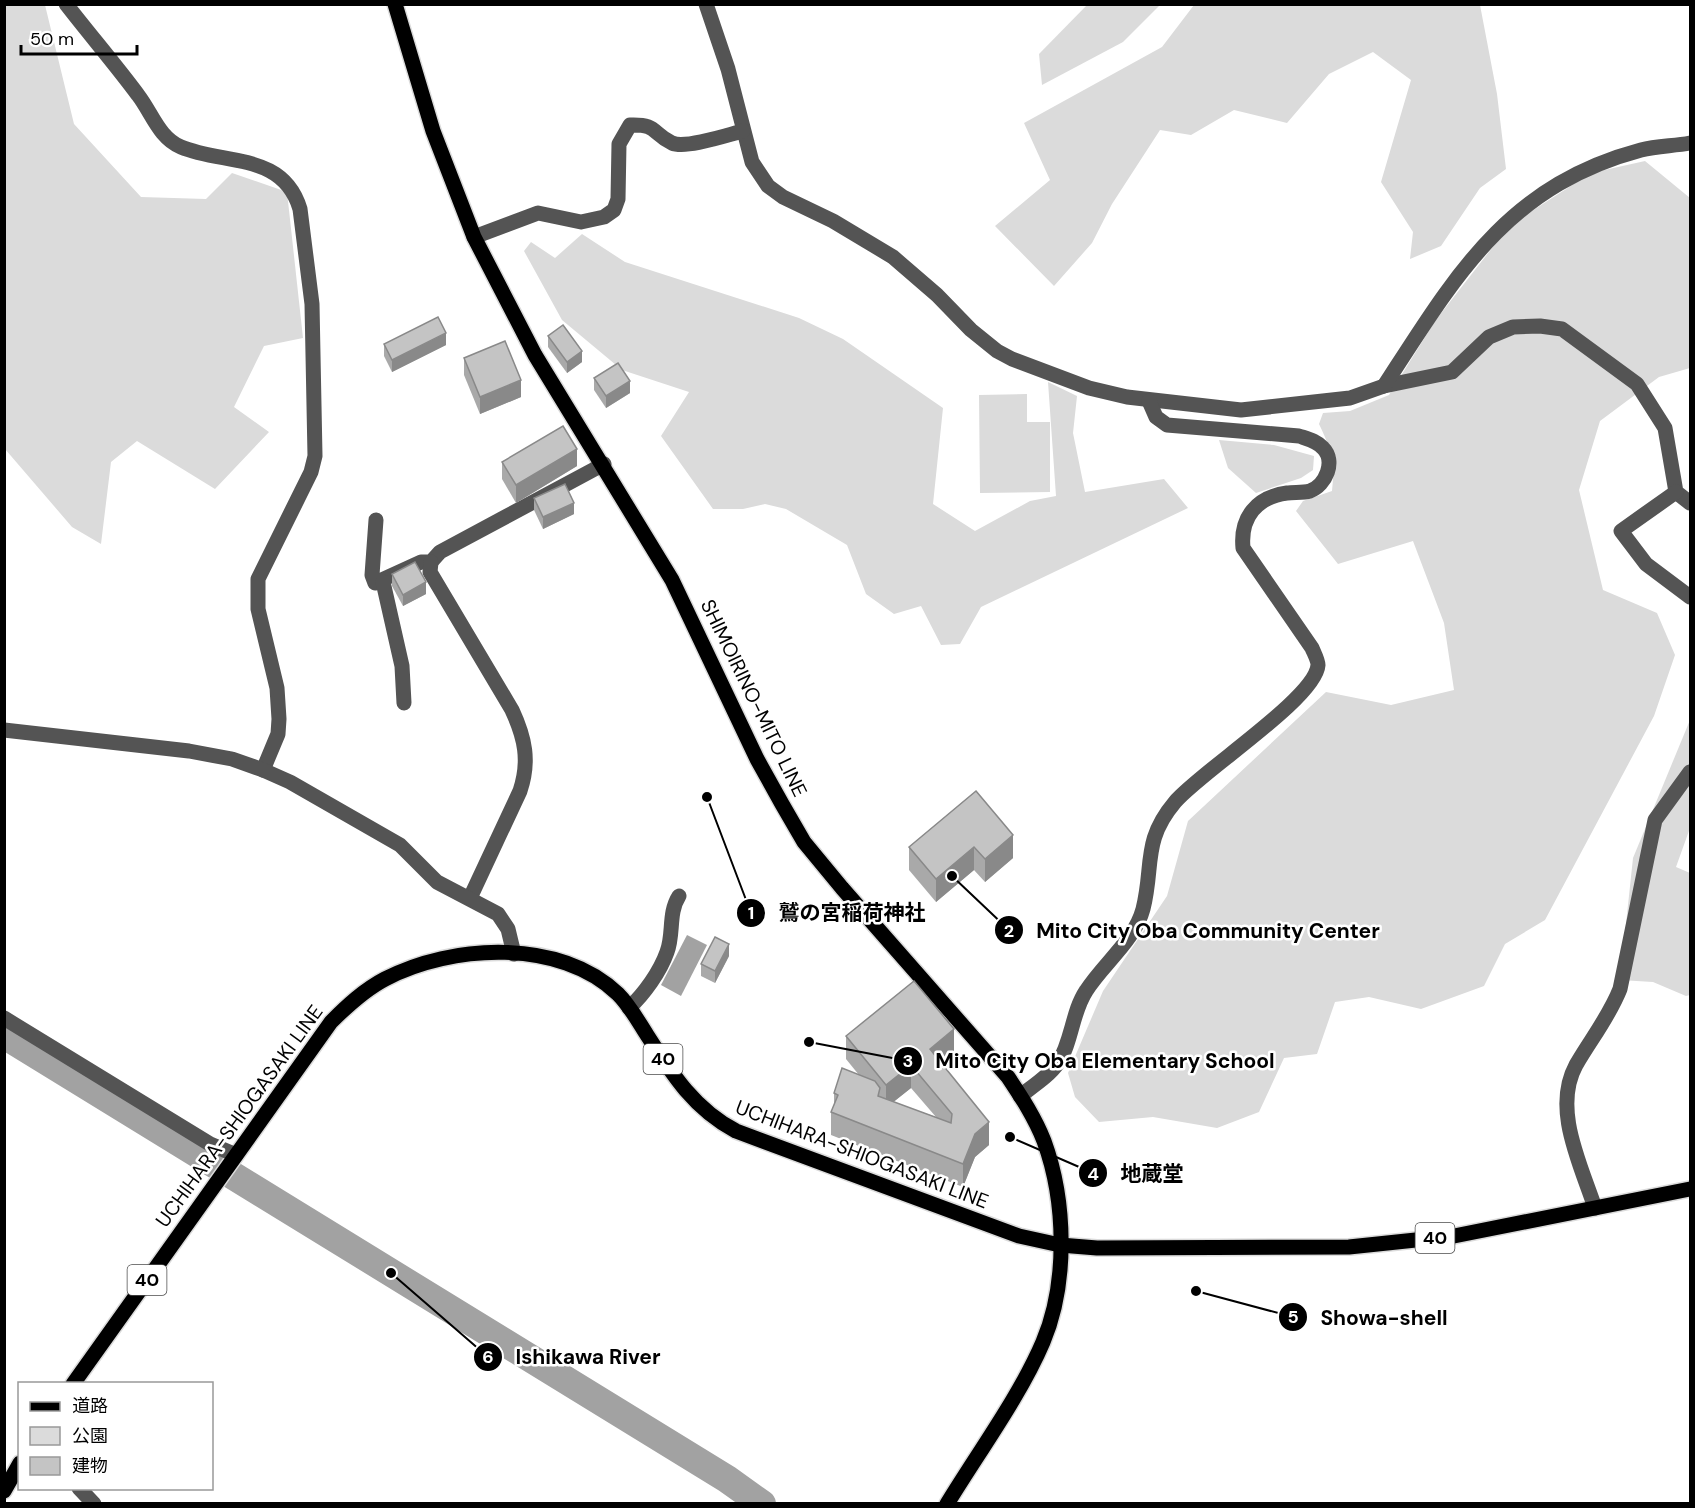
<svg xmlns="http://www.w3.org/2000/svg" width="1695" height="1508" font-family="'DM Sans','Noto Sans JP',sans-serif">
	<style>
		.green { fill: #dbdbdb }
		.water { fill: #a2a2a2 }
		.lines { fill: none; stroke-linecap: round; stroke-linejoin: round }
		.river { stroke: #a2a2a2; stroke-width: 28 }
		.major-casing { stroke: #dbdbdb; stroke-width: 18 }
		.minor { stroke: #545454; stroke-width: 15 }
		.major { stroke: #000; stroke-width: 15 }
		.wall { fill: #a9a9a9; fill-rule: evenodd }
		.shaded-wall { fill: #898989 }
		.building { fill: #c4c4c4; stroke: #898989; stroke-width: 1.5 }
		.labels { text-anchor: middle; stroke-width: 5; stroke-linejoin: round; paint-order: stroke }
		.shield { fill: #fff; stroke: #4c4c4c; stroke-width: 1.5 }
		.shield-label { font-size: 18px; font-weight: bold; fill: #000 }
		.street-label { font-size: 20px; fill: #000; stroke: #fff }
		.leader { fill: none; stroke: #000; stroke-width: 2 }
		.callout-dot { fill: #000; stroke: #fff; stroke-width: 2 }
		.mark-label { font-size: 18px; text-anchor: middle; font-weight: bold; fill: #fff }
		.callout-label { font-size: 21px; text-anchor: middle; font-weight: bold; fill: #000; stroke: #fff; stroke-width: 5; stroke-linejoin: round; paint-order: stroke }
	</style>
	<rect width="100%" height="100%" fill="#fff"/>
	<g class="green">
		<polygon points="4,5 45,5 74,124 141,197 206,199 232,173 287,192 303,338 264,346 234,407 269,432 215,489 137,441 111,462 101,544 72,527 5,449"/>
		<polygon points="1087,5 1160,5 1123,42 1042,85 1039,54"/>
		<polygon points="1194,5 1480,5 1497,94 1506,169 1480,188 1441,246 1410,259 1413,232 1381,182 1411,80 1373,52 1329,74 1287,123 1234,110 1191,135 1160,130 1112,204 1092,243 1054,286 995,226 1050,180 1024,123 1162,47"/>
		<path d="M1645 161 1690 198V368L1659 377 1600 421 1579 490 1603 590 1657 613 1675 655 1654 716 1545 920 1505 944 1484 986 1421 1009 1369 997 1335 1002 1317 1054 1284 1058 1259 1112 1217 1128 1153 1117 1099 1122 1075 1097 1068 1073 1103 991 1167 896 1188 821 1326 692 1391 705 1454 690 1444 623 1413 541 1338 564 1296 511 1303 501 1332 491C1335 465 1331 448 1319 424L1323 413 1350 411 1389 395 1435 321 1510 225 1591 173Z"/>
		<polygon points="582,234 625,262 799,318 843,339 943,408 933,504 975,531 1030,501 1056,496 1048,382 1077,396 1073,433 1085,492 1164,479 1188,508 981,607 960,644 941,645 921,606 894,614 866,594 847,545 786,509 765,504 743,509 713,509 661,436 689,392 622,370 562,320 524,251 531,242 555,258"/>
		<polygon points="1027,394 1027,422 1050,422 1050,492 980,493 979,395"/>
		<polygon points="1219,440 1274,445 1314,456 1313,470 1301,478 1256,493 1228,468"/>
		<polygon points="1690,720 1690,828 1676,867 1690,873 1690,995 1686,996 1653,982 1620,980 1633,858"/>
	</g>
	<polygon class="water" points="687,935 707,945 681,996 661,985"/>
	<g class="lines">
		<polyline class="river" points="4,1035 727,1479 762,1504"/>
		<defs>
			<g id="major">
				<path d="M395 4 433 131 474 237 535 355 672 580 757 759 782 804 804 842 842 888 1008 1077C1022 1098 1035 1118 1044 1141 1066 1201 1068 1283 1043 1342 1020 1396 978 1453 947 1504"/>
				<path d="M73 1384 331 1022C347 1006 364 990 385 979 452 944 560 938 618 994 630 1006 638 1021 647 1035 672 1074 694 1109 736 1131L1019 1236 1060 1245 1097 1248 1349 1247 1454 1236 1690 1189"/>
				<polyline points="4,1491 20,1463"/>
			</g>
		</defs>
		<use href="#major" class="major-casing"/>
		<g class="minor">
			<path d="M66 4C90 35 115 64 138 95 152 113 159 138 181 147 224 165 283 152 300 209L312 304 315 456 311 472 258 579V609L277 688 279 719 278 734 263 770"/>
			<polyline points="706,4 728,69 752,162 768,186 783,197 833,221 893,257 937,295 971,330 997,351 1012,359 1089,388 1127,397 1241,410 1350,398 1384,386 1452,372 1489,337 1513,327 1540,326 1562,329 1637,384 1665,428 1676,492 1690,503"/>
			<path d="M474 237 538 213 581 222 604 217 614 210 618 199 619 144 630 125C658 124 651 133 672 143 686 149 727 135 743 131"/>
			<path d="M1384 386C1455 277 1506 186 1641 150 1657 146 1674 146 1690 143"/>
			<polyline points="1676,492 1621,531 1646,564 1690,597"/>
			<polyline points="376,520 372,575 375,583 421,562 431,562 440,552 604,464"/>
			<path d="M431 562 430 572 512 710C525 738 530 761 520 791L470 898"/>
			<polyline points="383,582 402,666 404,703"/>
			<polyline points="4,730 189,751 232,759 263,770 290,782 400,845 437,882 498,914 508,929 514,954"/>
			<path d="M629 1008C644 994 660 972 667 952 674 934 668 913 679 896"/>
			<polyline points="4,1018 210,1144 236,1155"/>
			<path d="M1020 1096C1033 1086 1049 1076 1058 1063 1072 1042 1072 1012 1086 991 1103 964 1135 940 1143 909 1154 866 1142 841 1175 802 1200 772 1316 698 1318 665 1318 660 1314 653 1312 648L1243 548C1240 517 1257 497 1287 493 1294 492 1303 493 1310 491 1326 485 1336 461 1323 448 1317 441 1308 439 1299 436L1167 425 1156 417 1149 401"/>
			<path d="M1595 1208C1581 1165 1552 1109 1576 1065 1591 1039 1609 1017 1620 989L1655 820 1690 772"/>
			<polyline points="79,1488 94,1504"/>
		</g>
		<use href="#major" class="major"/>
	</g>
	<g class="wall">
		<polygon points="548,336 582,362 567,373 548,347"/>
		<polygon points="384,344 446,345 392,372 384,356"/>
		<polygon points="464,358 521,397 480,414 464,375"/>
		<polygon points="594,378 630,393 606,408 594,390"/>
		<polygon points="502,462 577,466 516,503 502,479"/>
		<polygon points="534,498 574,514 543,529 534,510"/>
		<polygon points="392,574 426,594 403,606 392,586"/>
		<polygon points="976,791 1013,858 985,882 974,870 936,902 909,870 909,847"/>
		<polygon points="729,956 715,983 701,976 701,964"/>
		<path d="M846 1036 954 1052 941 1063 989 1145 975 1157 963 1187 831 1135V1112L834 1105V1093L859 1075 846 1059ZM911 1088 936 1117 893 1102Z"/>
	</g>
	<g class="shaded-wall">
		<polygon points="446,333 446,345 392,372 392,360"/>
		<polygon points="582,351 582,362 567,373 567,362"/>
		<polygon points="521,380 521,397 480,414 480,397"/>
		<polygon points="630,381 630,393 606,408 606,396"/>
		<polygon points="577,449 577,466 516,503 516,485"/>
		<polygon points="574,503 574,514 543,529 543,517"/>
		<polygon points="426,582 426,594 403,606 403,595"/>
		<polygon points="1013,835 1013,858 985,882 985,859"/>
		<polygon points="974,847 974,870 936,902 936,879"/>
		<polygon points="729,944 729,956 715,983 715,971"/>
		<polygon points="954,1029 954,1052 930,1072 930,1049"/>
		<polygon points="911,1065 911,1088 886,1108 886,1085"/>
		<polygon points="989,1122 989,1145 975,1157 963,1187 963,1164 975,1134"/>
	</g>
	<g class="building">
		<polygon points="438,317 446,333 392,360 384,344"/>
		<polygon points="563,325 582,351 567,362 548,336"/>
		<polygon points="505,341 521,380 480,397 464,358"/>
		<polygon points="618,363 630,381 606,396 594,378"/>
		<polygon points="563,426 577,449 516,485 502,462"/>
		<polygon points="565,484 574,503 543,517 534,498"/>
		<polygon points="415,562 426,582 403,595 392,574"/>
		<polygon points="976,791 1013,835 985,859 974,847 936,879 909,847"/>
		<polygon points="715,937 729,944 715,971 701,964"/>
		<polygon points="914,981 954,1029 930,1049 989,1122 975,1134 963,1164 831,1112 838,1095 834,1093 842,1068 875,1081 880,1088 878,1096 951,1123 952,1114 911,1065 886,1085 846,1036"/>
	</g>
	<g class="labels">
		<g class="shield">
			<rect x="643.5" y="1044" width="39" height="30" rx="4.5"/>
			<rect x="1415.5" y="1223" width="39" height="30" rx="4.5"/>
			<rect x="127.5" y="1265" width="39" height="30" rx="4.5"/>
		</g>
		<g class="shield-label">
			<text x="663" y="1065">40</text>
			<text x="1435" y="1244">40</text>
			<text x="147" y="1286">40</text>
		</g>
		<g class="street-label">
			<text transform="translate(754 698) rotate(64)" y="7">SHIMOIRINO-MITO LINE</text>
			<text transform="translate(239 1116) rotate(-54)" y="7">UCHIHARA-SHIOGASAKI LINE</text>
			<text transform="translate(862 1154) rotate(21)" y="7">UCHIHARA-SHIOGASAKI LINE</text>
		</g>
	</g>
	<path class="leader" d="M707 797L751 913M952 876L1009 930M809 1042L908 1061M1010 1137L1093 1173M1196 1291L1293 1317M391 1273L488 1357"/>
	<g class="callout-dot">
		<circle cx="707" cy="797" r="6"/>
		<circle cx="952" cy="876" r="6"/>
		<circle cx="809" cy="1042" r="6"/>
		<circle cx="1010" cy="1137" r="6"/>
		<circle cx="1196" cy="1291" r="6"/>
		<circle cx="391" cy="1273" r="6"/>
		<circle cx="751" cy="913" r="15"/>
		<circle cx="1009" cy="930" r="15"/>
		<circle cx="908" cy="1061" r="15"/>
		<circle cx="1093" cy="1173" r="15"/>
		<circle cx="1293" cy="1317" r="15"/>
		<circle cx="488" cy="1357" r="15"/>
	</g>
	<g class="mark-label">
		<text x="751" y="919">1</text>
		<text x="1009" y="937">2</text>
		<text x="908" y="1067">3</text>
		<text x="1093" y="1180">4</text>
		<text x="1293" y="1323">5</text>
		<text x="488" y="1363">6</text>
	</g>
	<g class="callout-label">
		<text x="852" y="920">鷲の宮稲荷神社</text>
		<text x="1208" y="938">Mito City Oba Community Center</text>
		<text x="1105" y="1068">Mito City Oba Elementary School</text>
		<text x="1152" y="1181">地蔵堂</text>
		<text x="1384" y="1325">Showa-shell</text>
		<text x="588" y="1364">Ishikawa River</text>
	</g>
	<rect width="1695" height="1508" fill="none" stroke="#000000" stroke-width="12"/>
	<rect x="18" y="1382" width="195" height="108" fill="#ffffff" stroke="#999999" stroke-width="1.5"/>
	<rect x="30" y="1402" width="30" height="9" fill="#000000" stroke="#999999" stroke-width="1.5"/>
	<text x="72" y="1412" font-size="18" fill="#000000">道路</text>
	<rect x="30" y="1427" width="30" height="18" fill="#dbdbdb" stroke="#999999" stroke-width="1.5"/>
	<text x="72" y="1442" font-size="18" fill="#000000">公園</text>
	<rect x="30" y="1457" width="30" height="18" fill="#c4c4c4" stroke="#999999" stroke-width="1.5"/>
	<text x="72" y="1472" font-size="18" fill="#000000">建物</text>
	<path d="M21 45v9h116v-9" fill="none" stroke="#000000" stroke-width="3"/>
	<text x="30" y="45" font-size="18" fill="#000000" stroke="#ffffff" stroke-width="4.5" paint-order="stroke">50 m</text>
</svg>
